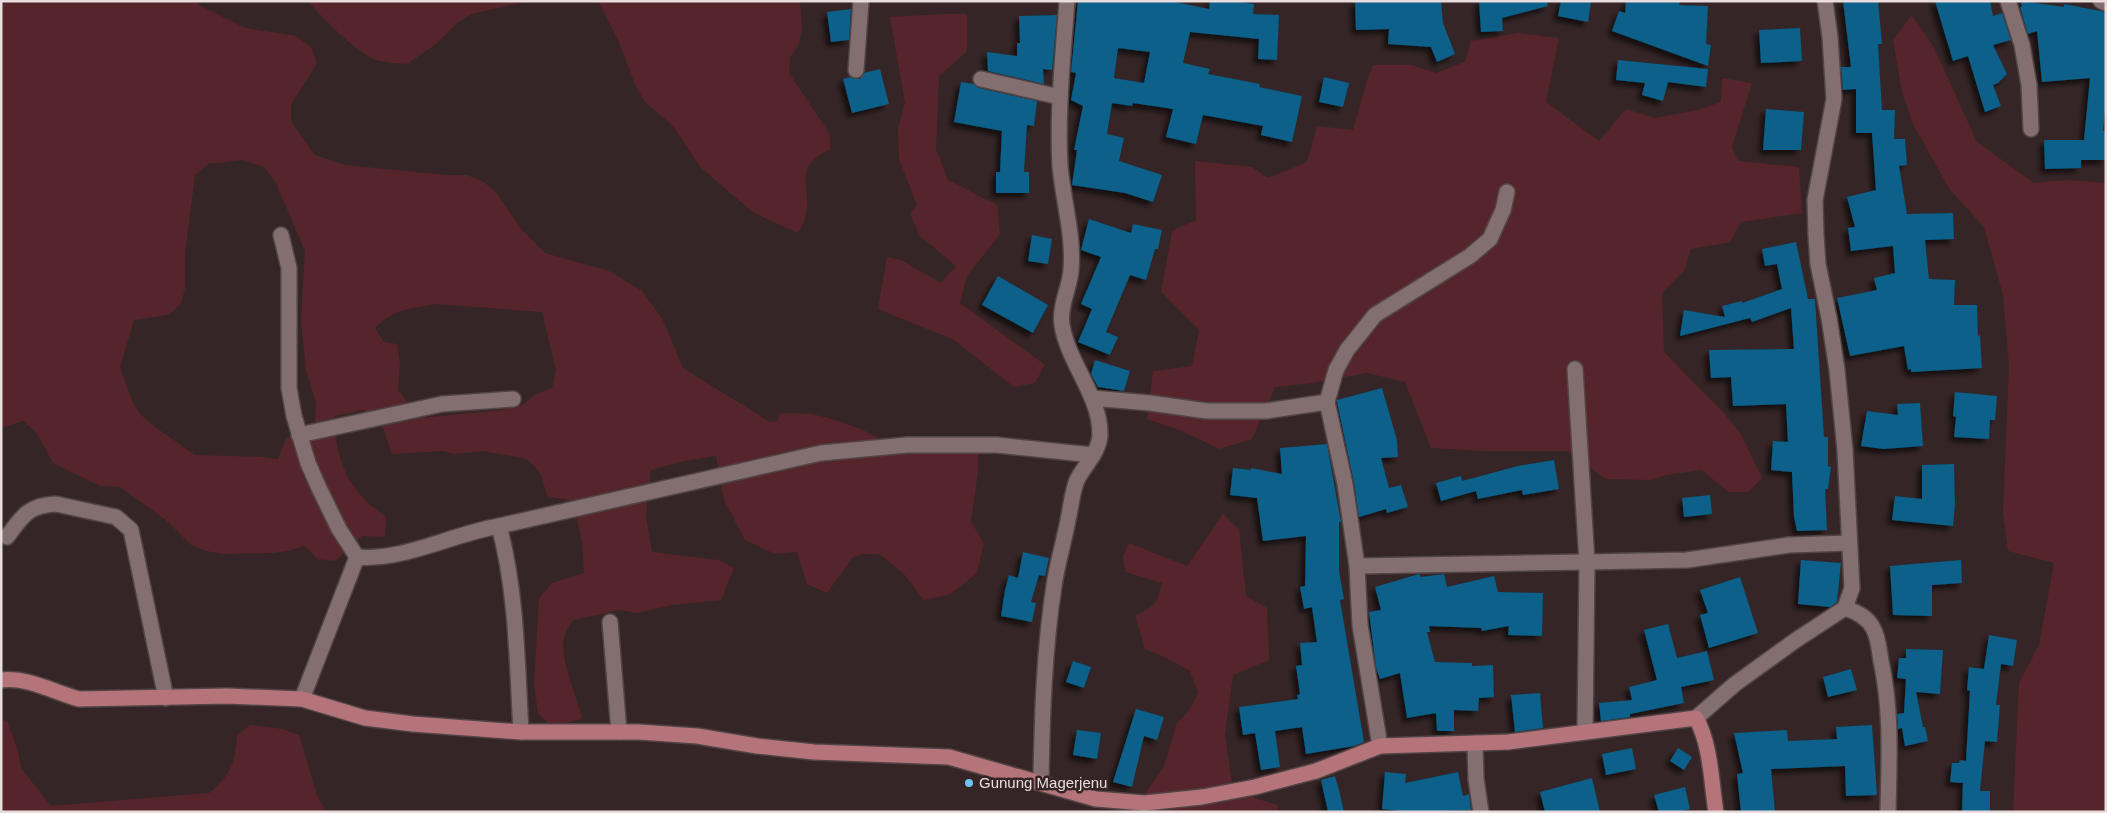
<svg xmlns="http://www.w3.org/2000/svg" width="2107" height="813" font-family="Helvetica,sans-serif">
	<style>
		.green { fill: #56252b; fill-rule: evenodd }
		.building { fill: #086089; fill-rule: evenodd; filter: url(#shadow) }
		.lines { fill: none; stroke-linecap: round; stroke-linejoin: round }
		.minor-casing { stroke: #514445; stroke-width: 18 }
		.major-casing { stroke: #514445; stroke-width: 18 }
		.minor { stroke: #836f70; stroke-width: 15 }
		.major { stroke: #b4747a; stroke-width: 15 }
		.poi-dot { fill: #6fc2f4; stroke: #352526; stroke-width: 2 }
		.labels { text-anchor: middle; stroke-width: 5; stroke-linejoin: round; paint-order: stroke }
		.poi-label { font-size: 15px; fill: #e8dcdd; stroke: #352526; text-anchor: start }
	</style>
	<defs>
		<filter id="shadow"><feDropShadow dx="-4.5" dy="4.5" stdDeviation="2.5" flood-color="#0009"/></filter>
	</defs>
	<rect width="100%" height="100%" fill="#352526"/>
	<g class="green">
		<path d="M1 1H196L201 6 245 28 296 36 311 47 317 63 291 105V122L315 155 345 165 446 175H467L482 181 494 190 523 231 545 253 609 271 642 291 662 318 683 368 770 422 777 421 781 413 812 414 832 419 861 429 908 453 978 452V471L971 522 984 543 977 573 951 594 924 600 903 573 879 554H863L853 557 827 593 807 584 797 552 775 554 745 540 724 500 716 456 684 461 651 470 646 516 652 552 718 560 734 568 721 600 672 605 638 613 619 610 573 620C570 626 565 632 564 638 560 661 577 696 582 719L552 726 538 714 534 684 539 598 552 583 584 573 582 542 573 501 547 496 541 474 527 459 483 451 454 454 442 451 392 454 383 428 364 410 334 416C336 463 348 490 386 517L385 537 362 536 335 561 318 559 304 546 288 551 273 553 223 554 206 551 191 545 167 521 120 487 100 486 53 463 36 432 23 421 1 428ZM242 160 264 167 276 183 305 251 301 321 306 370 316 403 315 427 286 439 278 459 262 457 195 455 151 424 139 413 131 398 120 367 134 320 168 315 181 304 185 289V253L195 175 208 164ZM436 304 542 312 556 370 552 388 534 395 524 404 502 410 420 418 398 390 400 364 397 344 384 342 375 328C395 308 410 309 436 304Z"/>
		<path d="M307 1H527L472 14 458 22 436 44 407 64C398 63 388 63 380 61 358 56 323 17 307 1Z"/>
		<path d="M598 1H800L802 28 799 44 790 58 789 73 829 133 831 149C789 168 814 187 805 219 803 224 800 229 798 233L754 213 700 167 673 126 646 103 637 89 618 40Z"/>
		<polygon points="943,14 967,14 967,51 939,76 936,149 948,180 997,205 1000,234 967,276 960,303 1045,365 1035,383 1014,387 954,340 878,309 887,257 901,260 941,283 956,266 920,236 910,214 917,205 899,159 898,128 905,103 890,17"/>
		<polygon points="1912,15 1933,46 1977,142 2034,183 2067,180 2106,183 2106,812 2013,812 2019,683 2039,645 2054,563 2008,551 2003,513 2009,365 2003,295 1984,227 1950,190 1913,124 1901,88 1893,40"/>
		<polygon points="1518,33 1559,38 1546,102 1599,141 1626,109 1655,118 1698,110 1721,102 1722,78 1752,83 1732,147 1738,161 1799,167 1802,213 1741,222 1730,242 1691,249 1684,271 1662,293 1664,352 1722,411 1741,434 1762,478 1748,492 1728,492 1702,470 1666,475 1651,480 1606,479 1568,451 1484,451 1431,448 1405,382 1367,373 1312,383 1275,387 1252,439 1219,449 1182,431 1147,419 1153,371 1192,366 1199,330 1161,292 1172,231 1196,220 1195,161 1252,167 1268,178 1307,162 1317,126 1353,130 1366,84 1373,65 1411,65 1436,73 1465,62 1471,41"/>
		<path d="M1223 514 1239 530 1246 596 1267 608 1269 660 1233 675 1225 735 1233 791 1277 805V812H1143L1146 792 1164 766 1177 723 1188 712 1198 693 1190 671 1167 658 1145 649 1135 615C1154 608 1158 602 1162 583L1125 572 1123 556 1129 543 1187 566Z"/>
		<path d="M1 720 7 721 18 751 21 768 51 806 209 793C231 775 235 763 237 735L250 725 283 729 299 735 317 795 326 812H1Z"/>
	</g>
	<g class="building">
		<path d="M1078 1H1170L1209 9 1210 1H1233L1254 4 1253 14 1279 15 1277 60 1258 59 1259 39 1190 32 1183 63 1210 69 1208 74 1260 84 1259 87 1302 96 1292 142 1261 135 1263 126 1203 115 1196 144 1166 137 1173 109 1133 103 1132 106 1112 103 1107 134 1124 138 1119 161 1162 175 1153 202 1125 193 1072 185 1077 150H1074L1083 106 1071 100 1076 73 1071 72ZM1118 48 1150 52 1144 83 1114 78Z"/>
		<polygon points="1355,1 1441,1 1443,23 1455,54 1437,62 1431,47 1388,44 1389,29 1356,30"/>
		<polygon points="1479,1 1547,1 1548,6 1502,18 1503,31 1481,32"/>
		<polygon points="1561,1 1591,1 1588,22 1558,16"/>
		<polygon points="1626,1 1680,1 1679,5 1708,6 1706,44 1711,45 1708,66 1612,31 1619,11 1625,13"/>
		<polygon points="1843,1 1878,1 1882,44 1878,44 1882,110 1895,110 1894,139 1905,139 1907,165 1899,166 1907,214 1953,213 1954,239 1925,240 1929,279 1955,280 1954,305 1977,305 1978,336 1980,335 1982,368 1911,372 1911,369 1908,370 1904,346 1850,356 1837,298 1877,290 1874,278 1895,273 1893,246 1851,251 1848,228 1855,227 1847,197 1876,190 1872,133 1856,133 1856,89 1843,90 1841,67 1851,67"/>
		<polygon points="1935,1 1990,1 1993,16 2002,13 2011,40 1993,45 2007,74 1998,83 1993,85 2001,106 1985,112 1968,56 1953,61"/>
		<polygon points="2021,1 2064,7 2064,4 2106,12 2106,100 2103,131 2106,131 2106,160 2081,160 2081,168 2045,169 2044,140 2084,140 2090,78 2042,82 2037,31 2028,34 2020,7 2022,7"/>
		<polygon points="851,9 849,40 831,42 827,12"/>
		<polygon points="1057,15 1052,70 1043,69 1044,84 988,71 987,52 1017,56 1017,43 1020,43 1019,16"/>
		<polygon points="1800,28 1802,61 1761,63 1759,30"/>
		<polygon points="1618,60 1708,69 1706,87 1668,82 1663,101 1642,95 1645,83 1616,80"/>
		<polygon points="880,69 889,104 852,113 843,79 850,77 860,79 864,73"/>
		<polygon points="1324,77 1349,83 1343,107 1319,102"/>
		<polygon points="961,82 974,84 979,88 1037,101 1034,126 1027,125 1024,172 1029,172 1029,193 996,193 996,172 1000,172 1002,131 954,122"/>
		<polygon points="1766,109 1804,112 1801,150 1763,150"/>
		<polygon points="1089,219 1131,233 1133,224 1162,230 1158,249 1155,249 1146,280 1130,275 1106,332 1118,337 1110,355 1078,342 1092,309 1081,304 1101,257 1081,250"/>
		<polygon points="1032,235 1052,239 1048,264 1028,261"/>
		<polygon points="1796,242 1808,299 1815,299 1824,437 1828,437 1828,466 1831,467 1828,489 1825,489 1827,530 1797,531 1794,517 1792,472 1771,470 1773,441 1788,442 1786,404 1733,406 1731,377 1711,378 1709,350 1794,349 1791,308 1752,322 1750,318 1680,336 1684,310 1725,317 1722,306 1742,301 1742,303 1782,289 1777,264 1765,266 1762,249"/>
		<polygon points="998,276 1048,305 1033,333 982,305"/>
		<polygon points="1095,360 1130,371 1124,391 1098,387 1091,374"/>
		<polygon points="1382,388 1397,440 1398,457 1381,458 1389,488 1401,485 1408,507 1387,513 1386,509 1359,517 1354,482 1337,402 1337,400"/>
		<polygon points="1955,392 1997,396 1995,420 1990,420 1989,439 1954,437 1956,417 1953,416"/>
		<polygon points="1920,403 1923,446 1883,449 1861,446 1867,411 1898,415 1897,404"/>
		<polygon points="1327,444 1341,522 1339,522 1339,571 1344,599 1340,600 1364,742 1354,746 1306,754 1302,727 1275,731 1280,767 1261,770 1255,733 1243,735 1239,707 1298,699 1297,695 1300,694 1296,666 1302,665 1300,643 1317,642 1312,607 1304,609 1300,587 1305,586 1306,536 1263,541 1257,498 1230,495 1233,468 1251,470 1251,468 1282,474 1280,448"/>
		<polygon points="1554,460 1559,489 1523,495 1522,490 1478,499 1476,491 1441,501 1436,483 1461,476 1462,481 1518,466"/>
		<polygon points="1954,464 1955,504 1953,526 1892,520 1895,496 1922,499 1922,465"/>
		<polygon points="1710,495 1712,514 1684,517 1682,498"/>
		<polygon points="1023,552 1049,558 1045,576 1039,575 1031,602 1036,603 1032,622 1001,616 1005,590 1009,575 1018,578"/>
		<polygon points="1801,560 1841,563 1837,602 1830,607 1798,604"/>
		<polygon points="1961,560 1962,583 1932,585 1932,616 1893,615 1890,566"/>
		<polygon points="1419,574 1421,577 1444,574 1447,587 1494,576 1498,592 1543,593 1542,636 1508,635 1509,626 1482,631 1481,628 1429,626 1430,632 1427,632 1435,662 1472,663 1472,666 1493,665 1494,697 1479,698 1478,711 1454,710 1454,731 1437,731 1436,713 1407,718 1400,673 1380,679 1376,667 1369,612 1381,610 1375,587"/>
		<polygon points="1740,577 1758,633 1709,648 1700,615 1708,613 1700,590"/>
		<polygon points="1668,624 1677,658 1707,651 1714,680 1681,687 1684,703 1630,714 1630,717 1601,721 1599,703 1632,700 1629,687 1657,680 1644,630"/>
		<polygon points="1989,635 2017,640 2013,666 2001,664 1996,705 2000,705 1997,742 1985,741 1980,791 1990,791 1990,812 1962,812 1963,783 1950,782 1952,763 1959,763 1960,760 1966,761 1970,691 1967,690 1969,667 1984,669"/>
		<polygon points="1906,649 1943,650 1940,694 1916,692 1923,727 1925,727 1928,741 1905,746 1902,728 1898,729 1897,714 1904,713 1906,679 1897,678 1899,658 1906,658"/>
		<polygon points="1073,661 1091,667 1084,688 1066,682"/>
		<polygon points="1851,669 1857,690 1828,697 1823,677"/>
		<polygon points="1540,693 1543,728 1515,732 1511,695"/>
		<polygon points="1136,709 1164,717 1157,740 1144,736 1132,787 1113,782"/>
		<polygon points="1872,725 1877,795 1846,796 1845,766 1771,769 1775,812 1741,812 1737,774 1743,773 1734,733 1787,730 1788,741 1837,739 1836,727"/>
		<polygon points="1077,730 1101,733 1097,759 1073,755"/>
		<polygon points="1632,748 1636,769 1606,775 1602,754"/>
		<polygon points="1678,748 1692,757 1684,770 1670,761"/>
		<polygon points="1385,772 1406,774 1405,783 1458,772 1463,796 1469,794 1471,810 1414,812 1382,809"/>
		<polygon points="1335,776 1339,790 1344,812 1328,812 1321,780"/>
		<polygon points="1592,778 1600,812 1545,812 1540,792"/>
		<polygon points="1685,787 1690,809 1678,812 1659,812 1654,795"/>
	</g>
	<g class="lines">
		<defs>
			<g id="minor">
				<polyline points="2008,1 2022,45 2029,85 2031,129"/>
				<polyline points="2101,1 2106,3"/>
				<polyline points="856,70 861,1"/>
				<polyline points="981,79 1060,97"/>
				<path d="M281 235 289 268V388L294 416 308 463 319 488 339 529 357 557C404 561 452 534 499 526 517 593 517 663 521 732"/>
				<polyline points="1575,369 1587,562 1687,560 1789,545 1849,543"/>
				<polyline points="1092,398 1150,403 1207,411 1266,411 1327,402"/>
				<polyline points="299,435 442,404 513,399"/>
				<polyline points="499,526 821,453 907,445 997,445 1093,455"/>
				<path d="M7 537C22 516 29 505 56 504L116 517 131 530 166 698"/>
				<polyline points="1357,566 1587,562 1585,732"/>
				<path d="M1845 608C1857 612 1867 617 1873 628 1879 639 1879 650 1881 661 1892 711 1889 761 1888 812"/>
				<polyline points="610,622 619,732"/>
				<polyline points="302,699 357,557"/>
				<polyline points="1696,718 1735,684 1796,640 1845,608 1852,588 1845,450 1837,370 1829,318 1818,264 1816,235 1815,200 1834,99 1830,37 1825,1"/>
				<polyline points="1475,743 1476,779 1481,812"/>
				<polyline points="1380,746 1360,625 1357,566 1345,484 1327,402 1336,370 1347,350 1375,315 1470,256 1490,239 1503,210 1507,192"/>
				<path d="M1041 783C1042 717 1044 651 1054 586 1057 564 1064 542 1068 520 1071 507 1072 492 1077 480 1084 466 1100 451 1100 434 1100 395 1068 363 1062 325 1059 306 1070 287 1071 270 1074 235 1063 200 1060 166 1057 111 1063 56 1067 1"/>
			</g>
			<path id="major" d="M1 680C29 677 53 692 79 699L227 696 302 699 365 718 413 724 521 732H639L697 736 757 746 814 752 949 757 1096 799 1145 803 1202 797 1255 787 1316 771 1380 746 1508 742 1696 718C1711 745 1711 781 1716 812"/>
		</defs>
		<use href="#minor" class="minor-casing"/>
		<use href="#major" class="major-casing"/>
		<use href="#minor" class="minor"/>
		<use href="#major" class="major"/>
	</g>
	<circle class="poi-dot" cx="969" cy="783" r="5"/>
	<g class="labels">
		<g class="poi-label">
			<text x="979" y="788">Gunung Magerjenu</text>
		</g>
	</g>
	<rect width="2107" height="813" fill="none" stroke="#e8dcdd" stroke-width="5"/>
</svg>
